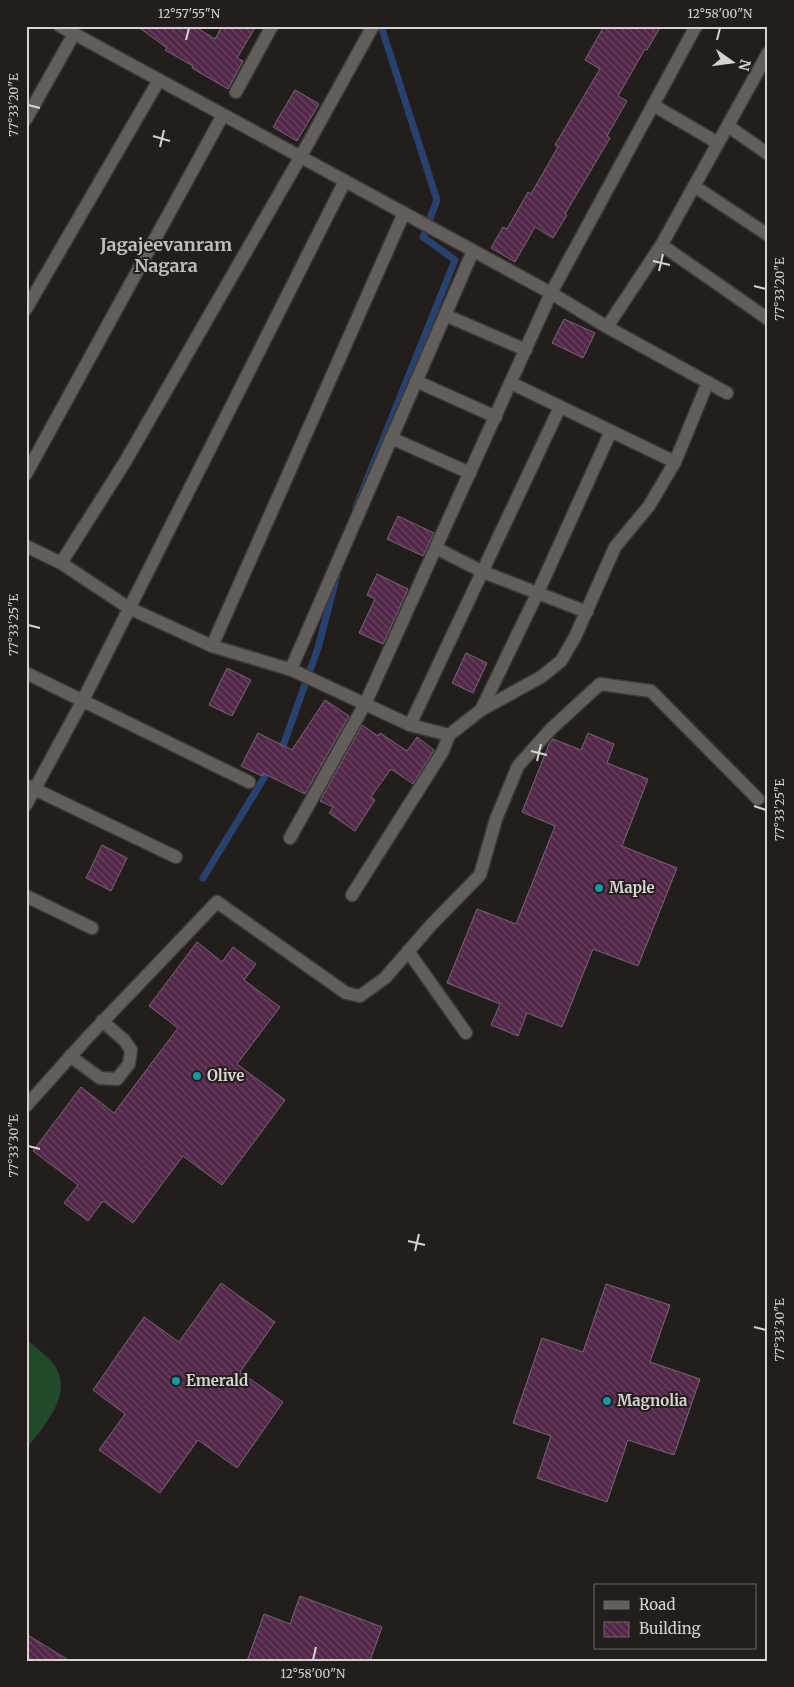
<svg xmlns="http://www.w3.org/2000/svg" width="794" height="1687" font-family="Merriweather,serif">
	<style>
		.park { fill: #204a2b }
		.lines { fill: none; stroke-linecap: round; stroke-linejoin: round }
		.stream { stroke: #27426f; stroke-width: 7 }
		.building { fill: url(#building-back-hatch); stroke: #706b6e }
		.minor-casing { stroke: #3c3937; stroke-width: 15 }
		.minor { stroke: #645e5b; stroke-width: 12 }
		.ticks { fill: none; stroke: #d6d3d1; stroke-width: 2 }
		.culture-dot { fill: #0f9aa8; stroke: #231e1c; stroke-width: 2 }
		.labels { text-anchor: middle; stroke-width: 4; stroke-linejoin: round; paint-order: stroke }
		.poi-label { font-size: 15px; font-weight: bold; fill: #d6d3d1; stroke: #231e1c; text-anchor: start }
		.quarter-label { font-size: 18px; font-weight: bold; fill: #c3bdba; stroke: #231e1c }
		.neatline { fill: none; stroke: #d6d3d1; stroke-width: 2 }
		.ticks-label { font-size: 12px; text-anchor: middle; fill: #d6d3d1 }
	</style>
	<defs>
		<pattern id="building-back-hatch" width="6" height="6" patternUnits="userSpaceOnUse" patternTransform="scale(1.25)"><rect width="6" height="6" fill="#53264a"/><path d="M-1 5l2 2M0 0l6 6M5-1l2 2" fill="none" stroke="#6b4563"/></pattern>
	</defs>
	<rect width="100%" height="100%" fill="#231e1c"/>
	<path class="park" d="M26 1339C35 1347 48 1356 55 1366 74 1396 42 1427 26 1450Z"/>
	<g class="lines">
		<g class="stream">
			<polyline points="356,507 455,260 423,237 437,200 381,26"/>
			<polyline points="279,752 283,746 318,648 337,575"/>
			<polyline points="203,878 270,768"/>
		</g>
	</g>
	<g class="building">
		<polygon points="137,26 194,26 215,39 222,26 256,26 237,58 243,61 228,89 192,68 193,66 165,50 167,48"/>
		<polygon points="604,26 661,26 647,50 645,49 618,96 627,101 607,136 610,138 565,214 567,215 553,238 535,227 515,262 491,248 503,227 507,229 528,192 531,194 558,147 555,145 600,69 585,60"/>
		<polygon points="295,90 319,104 297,141 273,127"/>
		<polygon points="564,319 595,333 583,358 552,343"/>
		<polygon points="398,516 434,533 423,556 387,539"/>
		<polygon points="377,574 408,589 383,644 359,633 375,599 367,595"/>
		<polygon points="466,653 487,663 473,693 452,683"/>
		<polygon points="227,668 251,680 232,716 209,705"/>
		<polygon points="325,700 349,716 305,794 263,773 262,776 241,766 258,733 292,750"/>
		<polygon points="362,725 378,736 380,733 407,751 417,737 434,750 413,784 391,769 371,797 375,800 355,831 329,813 333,807 320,801"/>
		<polygon points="588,733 614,744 607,763 648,779 622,846 677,868 638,966 593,949 562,1027 527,1013 518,1036 491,1025 500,1004 447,983 477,909 516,924 555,826 522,812 549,744 553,739 581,750"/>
		<polygon points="102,845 127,858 111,891 86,878"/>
		<polygon points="197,942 222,962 233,947 256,964 244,980 280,1007 237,1064 285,1100 222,1185 183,1156 133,1223 103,1201 88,1221 64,1203 78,1185 33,1151 81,1087 114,1113 178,1028 149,1006"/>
		<polygon points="221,1283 275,1322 240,1372 283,1402 237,1468 198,1440 160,1493 99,1450 125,1414 93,1390 144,1317 179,1342"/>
		<polygon points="606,1284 670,1305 650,1362 700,1379 674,1455 628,1440 607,1502 537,1478 551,1436 513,1423 542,1338 583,1352"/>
		<polygon points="300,1596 382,1627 370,1661 247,1661 264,1614 290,1624"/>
		<polygon points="26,1634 70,1661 26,1661"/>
	</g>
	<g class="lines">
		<defs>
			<g id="minor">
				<polyline points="60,26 551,293 607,327 727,393"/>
				<polyline points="236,92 272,26"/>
				<polyline points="653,105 718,143"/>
				<polyline points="26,119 74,34"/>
				<polyline points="728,126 768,154"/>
				<polyline points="694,186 768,235"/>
				<polyline points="662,244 663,246 768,319"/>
				<polyline points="26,309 159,80"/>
				<polyline points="445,315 526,350"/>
				<polyline points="607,327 662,244 768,53"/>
				<polyline points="416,381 496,417"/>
				<polyline points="511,383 675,462"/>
				<polyline points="391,438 470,473"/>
				<polyline points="26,474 223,115"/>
				<polyline points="26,546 61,563 129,608 212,646 292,670 410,725 560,407"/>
				<polyline points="436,548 483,572 587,612"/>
				<polyline points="61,563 125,462 301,156 373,26"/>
				<polyline points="212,646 404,213"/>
				<polyline points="291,669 473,251"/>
				<polyline points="26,673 249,782"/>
				<polyline points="481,710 538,592 611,431"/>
				<polyline points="410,725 449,735 481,710 541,677 561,661 575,637 615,547 649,506 675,462 708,382"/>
				<polyline points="26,785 176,857"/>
				<polyline points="26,805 82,702 345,181"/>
				<polyline points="290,838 365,704 551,293 696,26"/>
				<polyline points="352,895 443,751 449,735"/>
				<polyline points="26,896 92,928"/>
				<polyline points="408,951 466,1033"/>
				<polyline points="70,1056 100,1078 117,1079 129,1064 131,1050 124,1040 102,1021"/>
				<polyline points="26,1106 87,1038 217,902 346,993 360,996 385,978 432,924 480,875 496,819 518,766 551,729 600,684 651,691 758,799"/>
			</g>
		</defs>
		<use href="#minor" class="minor-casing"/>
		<use href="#minor" class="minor"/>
	</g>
	<path class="ticks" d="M186 40 189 28M717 40 720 28M28 105 40 108M153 136 170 141M160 147 164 130M653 261 670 265M659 271 663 254M754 286 766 289M28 625 40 628M531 751 547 755M537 761 541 744M754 806 766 810M28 1146 40 1149M408 1241 425 1245M415 1251 419 1234M754 1327 766 1330M313 1660 316 1647"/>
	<g class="culture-dot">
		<circle cx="599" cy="888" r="5"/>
		<circle cx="197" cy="1076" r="5"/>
		<circle cx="176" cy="1381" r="5"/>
		<circle cx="607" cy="1401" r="5"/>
	</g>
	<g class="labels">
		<g class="poi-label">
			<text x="609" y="893">Maple</text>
			<text x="207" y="1081">Olive</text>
			<text x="186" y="1386">Emerald</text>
			<text x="617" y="1406">Magnolia</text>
		</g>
		<g class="quarter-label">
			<text x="166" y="251">Jagajeevanram<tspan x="166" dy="21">Nagara</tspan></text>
		</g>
	</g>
	<rect width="794" height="1687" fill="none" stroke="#231e1c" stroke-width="55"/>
	<rect x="594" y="1584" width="162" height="65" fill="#231e1c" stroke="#6b6664"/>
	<rect x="604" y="1601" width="25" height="8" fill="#645e5b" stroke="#6b6664"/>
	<text x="639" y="1610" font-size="15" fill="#d6d3d1">Road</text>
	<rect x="604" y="1622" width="25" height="15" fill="url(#building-back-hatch)" stroke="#6b6664"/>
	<text x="639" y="1634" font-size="15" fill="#d6d3d1">Building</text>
	<g transform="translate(732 62) rotate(104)" stroke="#231e1c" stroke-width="4" paint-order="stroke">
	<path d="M0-4L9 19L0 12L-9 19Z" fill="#d6d3d1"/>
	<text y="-8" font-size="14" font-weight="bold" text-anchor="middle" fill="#d6d3d1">N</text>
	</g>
	<rect x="28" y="28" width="738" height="1632" class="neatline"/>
	<g class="ticks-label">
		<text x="189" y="18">12°57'55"N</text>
		<text x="720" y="18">12°58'00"N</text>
		<text transform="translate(14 105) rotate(-90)" y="4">77°33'20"E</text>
		<text transform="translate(780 289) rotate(-90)" y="4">77°33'20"E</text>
		<text transform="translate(14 625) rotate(-90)" y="4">77°33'25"E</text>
		<text transform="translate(780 810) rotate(-90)" y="4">77°33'25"E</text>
		<text transform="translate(14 1146) rotate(-90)" y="4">77°33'30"E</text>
		<text transform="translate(780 1330) rotate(-90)" y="4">77°33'30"E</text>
		<text x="313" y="1678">12°58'00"N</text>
	</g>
</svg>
